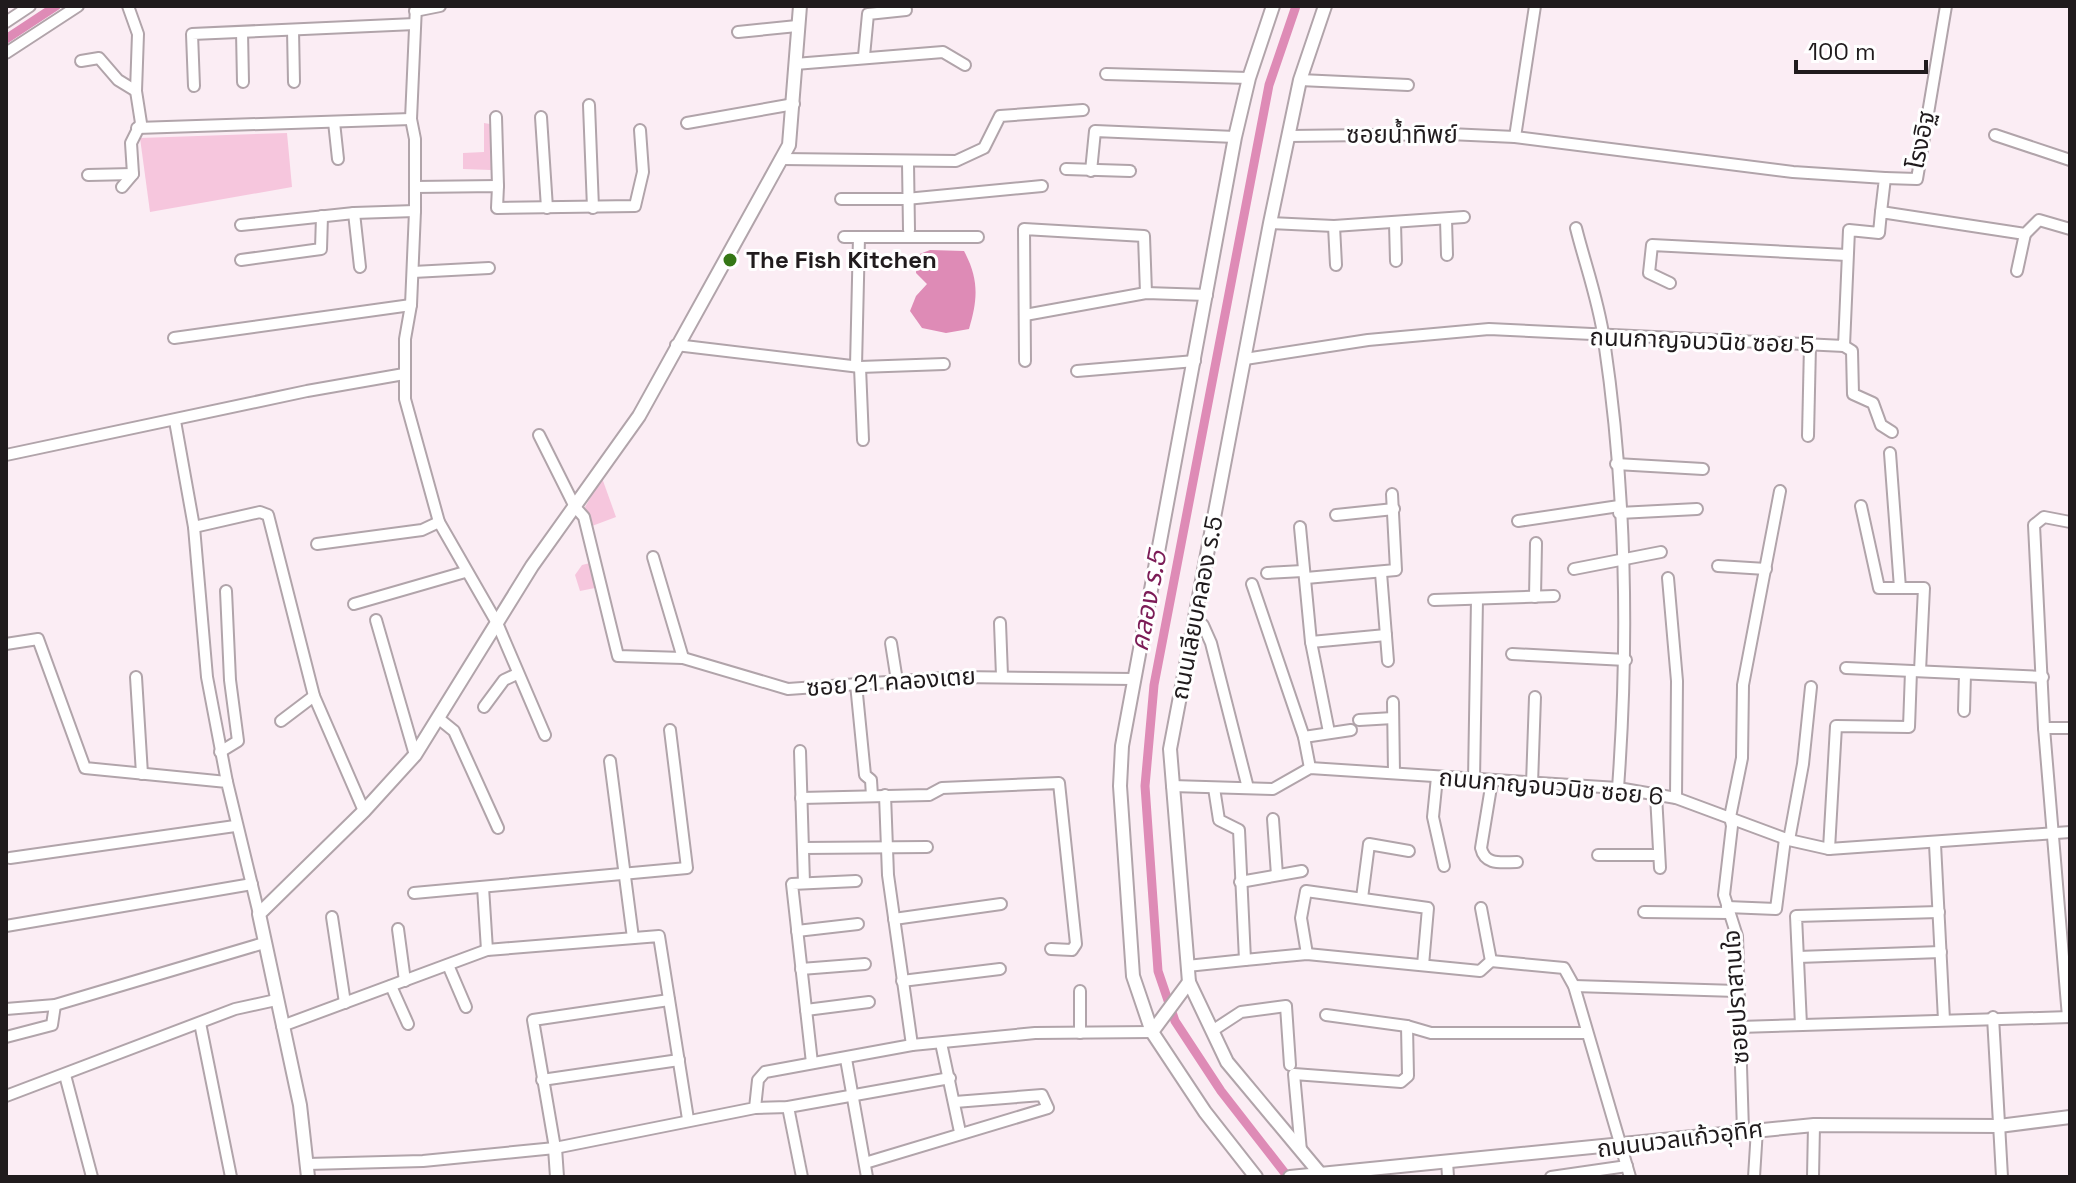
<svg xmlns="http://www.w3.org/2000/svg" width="2076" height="1183" font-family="'Space Grotesk','Noto Sans Thai',sans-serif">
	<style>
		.green { fill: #f6c6dd }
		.water { fill: #de8bb6 }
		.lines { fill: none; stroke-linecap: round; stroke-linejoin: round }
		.canal { stroke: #de8bb6; stroke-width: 9 }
		.minor-casing { stroke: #b1a4aa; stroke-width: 14 }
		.tertiary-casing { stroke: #b1a4aa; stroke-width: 16 }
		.minor { stroke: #fff; stroke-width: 10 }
		.tertiary { stroke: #fff; stroke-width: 12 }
		.poi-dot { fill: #357716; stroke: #fff; stroke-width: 3 }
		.labels { text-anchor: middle; stroke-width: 6; stroke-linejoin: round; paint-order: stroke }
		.street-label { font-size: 24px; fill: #201b1d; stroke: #fff }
		.poi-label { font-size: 24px; font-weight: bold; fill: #201b1d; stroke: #fff; text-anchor: start }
		.water-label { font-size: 26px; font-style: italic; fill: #7c1c57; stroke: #fff }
	</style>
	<rect width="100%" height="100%" fill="#fbedf4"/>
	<g class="green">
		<polygon points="484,123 490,124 491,170 463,169 463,153 484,152"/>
		<polygon points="287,133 292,187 150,212 140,138"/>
		<polygon points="602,478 616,517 592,526 585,507"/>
		<polygon points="594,562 600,587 580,591 575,575 582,565"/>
	</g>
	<path class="water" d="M930 250 964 251C979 279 978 299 969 329L946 333 922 328 910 311 916 296 927 284 916 273 917 255Z"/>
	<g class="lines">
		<g class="canal">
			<polyline points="6,39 56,6"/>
			<polyline points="1288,1177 1221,1091 1175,1021 1158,971 1145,786 1154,685 1269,85 1296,6"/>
		</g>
		<defs>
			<g id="minor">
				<polyline points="416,6 411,119 415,139 415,211 411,305 405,339 405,399 439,522 497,623 545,735"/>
				<polyline points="415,11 440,6"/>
				<polyline points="6,22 30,6"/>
				<polyline points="293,30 294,82"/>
				<polyline points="242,32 243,82"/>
				<polyline points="738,32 797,26"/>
				<polyline points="6,53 78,6"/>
				<polyline points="864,56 868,14 906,10"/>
				<polyline points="81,61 99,58 118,80 136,91"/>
				<polyline points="795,64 943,52 965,65"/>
				<polyline points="1106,74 1249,78"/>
				<polyline points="1300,80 1408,85"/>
				<polyline points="194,86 192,34 415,24"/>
				<polyline points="589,105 593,208"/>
				<polyline points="496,117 498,186"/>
				<polyline points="541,117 547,208"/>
				<polyline points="334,122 338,159"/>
				<polyline points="687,123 794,104"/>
				<polyline points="137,128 411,119"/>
				<polyline points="1995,135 2070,160"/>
				<polyline points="1289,136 1449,134 1515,137 1793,172 1885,178 1881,212"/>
				<polyline points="1515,137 1535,6"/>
				<polyline points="782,159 956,161 984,148 1000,116 1083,110"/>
				<polyline points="908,163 909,230"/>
				<polyline points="1066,169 1130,171"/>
				<polyline points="1091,171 1095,131 1235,137"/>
				<polyline points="88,175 133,174"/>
				<polyline points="1885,178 1917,179 1946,6"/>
				<polyline points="122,187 133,174 131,143 141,123 136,91 138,34 128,6"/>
				<polyline points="415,187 498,186 497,208 635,206 643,172 640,130"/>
				<polyline points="841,199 906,199 1042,186"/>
				<polyline points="354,213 360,267"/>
				<polyline points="1446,219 1447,255"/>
				<polyline points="1270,223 1334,226 1464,217"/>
				<polyline points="1395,223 1396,261"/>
				<polyline points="241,225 354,213 415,211"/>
				<polyline points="1334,226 1336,265"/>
				<path d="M1576 228C1585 264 1599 302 1604 340 1626 488 1629 639 1618 788"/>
				<polyline points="844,237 978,237"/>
				<polyline points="241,260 321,249 322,216"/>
				<polyline points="2017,271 2025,234"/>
				<polyline points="413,272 489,268"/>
				<polyline points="1670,283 1649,273 1652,245 1847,255"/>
				<polyline points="1025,315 1146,293 1207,295"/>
				<polyline points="174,338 411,305"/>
				<polyline points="676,345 860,367 944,364"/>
				<polyline points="1844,346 1852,351 1853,394 1873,403 1881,425 1892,432"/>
				<polyline points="1245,359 1368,340 1489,329 1844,346 1849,230 1879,233 1881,212 2025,234 2039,220 2070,229"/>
				<polyline points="1025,361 1024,229 1144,236 1146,293"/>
				<polyline points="856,366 859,237"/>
				<polyline points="860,367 863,440"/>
				<polyline points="1077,371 1195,361"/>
				<polyline points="175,421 194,527 207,677 227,782"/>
				<polyline points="539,435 575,507 584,517 618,656 683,658 788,689 958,677 1134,679"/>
				<polyline points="1808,436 1810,345"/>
				<polyline points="1890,453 1900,588 1924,588 1920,671"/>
				<polyline points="6,455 307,391 404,374"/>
				<polyline points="1616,464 1703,469"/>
				<polyline points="1861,506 1879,588 1900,588"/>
				<polyline points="1619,513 1697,509"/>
				<polyline points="1336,515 1394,509"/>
				<polyline points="1518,521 1619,506"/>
				<polyline points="194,527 260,512 268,515 314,696 364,811"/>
				<polyline points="1300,527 1311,642 1329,732"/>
				<polyline points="317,544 422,530 439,522"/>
				<polyline points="653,557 683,658"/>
				<polyline points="1718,566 1766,569"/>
				<polyline points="1574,569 1661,552"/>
				<polyline points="1267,573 1303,571"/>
				<polyline points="1381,573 1388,661"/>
				<polyline points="1306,578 1396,570 1392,494"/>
				<polyline points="1668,578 1677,681 1676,798"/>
				<polyline points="1252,584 1304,737 1310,768"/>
				<polyline points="1535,597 1536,543"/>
				<polyline points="1434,600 1554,596"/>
				<polyline points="354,604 465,572"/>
				<polyline points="376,620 415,755"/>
				<polyline points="1194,621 1203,625 1211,643 1248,788"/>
				<polyline points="1000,623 1002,676"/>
				<polyline points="1311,642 1386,635"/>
				<polyline points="891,643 897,681"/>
				<polyline points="6,644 38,639 85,768 227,782 259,914"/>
				<polyline points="1512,654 1626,660"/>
				<polyline points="1846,668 2043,677"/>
				<polyline points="136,677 142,774"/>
				<polyline points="856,684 865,775 871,780 872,796"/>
				<polyline points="1393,702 1394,773"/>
				<polyline points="484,707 504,680 517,674"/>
				<polyline points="1964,711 1965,674"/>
				<polyline points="438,718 454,731 498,828"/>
				<polyline points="1359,720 1393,718"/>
				<polyline points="281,721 314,696"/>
				<polyline points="2044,728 2070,728"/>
				<polyline points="1304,737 1351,730"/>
				<polyline points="800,751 804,883"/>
				<polyline points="220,752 238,741 230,680 226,591"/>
				<polyline points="610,761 633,938"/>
				<polyline points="1437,777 1433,817 1444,866"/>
				<polyline points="1474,780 1477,599"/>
				<path d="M1492 781 1481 848C1485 866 1502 862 1517 862"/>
				<polyline points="1532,784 1535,697"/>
				<polyline points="1172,786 1273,789 1310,768 1618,788 1676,798 1789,840 1829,849 2070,832"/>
				<polyline points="1214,788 1219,820 1239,830 1245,960 1307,954 1480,971 1491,961 1481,908"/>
				<polyline points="885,795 888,875 912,1045"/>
				<polyline points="1656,795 1660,868"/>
				<polyline points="801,798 929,795 942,788 1059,783 1076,944 1072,950 1051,949"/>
				<polyline points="1273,819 1277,875"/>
				<polyline points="1789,840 1803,764 1811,687"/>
				<polyline points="1935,844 1944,1020"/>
				<polyline points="803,848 927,847"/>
				<polyline points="1829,849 1836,726 1909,727 1911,671"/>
				<polyline points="1598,855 1657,855"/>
				<polyline points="10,858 235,826"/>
				<polyline points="1240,882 1302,871"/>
				<polyline points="483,887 487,950"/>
				<polyline points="414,893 687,868 670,730"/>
				<polyline points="1362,898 1369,844 1409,851"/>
				<polyline points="1727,907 1776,909 1785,839"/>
				<polyline points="1644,912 1729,913"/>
				<polyline points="332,917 345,1003"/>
				<polyline points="894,919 1001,904"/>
				<polyline points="6,926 252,884"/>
				<polyline points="398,929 405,981"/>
				<polyline points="797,931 858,924"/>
				<polyline points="1307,954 1301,918 1306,891 1428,908 1423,965"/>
				<polyline points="1798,957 1941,952"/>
				<polyline points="1491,961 1564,968 1574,986 1630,1177"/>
				<polyline points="448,965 466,1007"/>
				<polyline points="1187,966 1245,960"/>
				<polyline points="801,969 865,964"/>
				<polyline points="902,981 1000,969"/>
				<polyline points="391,986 408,1024"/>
				<polyline points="1574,986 1737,991"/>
				<polyline points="6,1009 55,1005 264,943"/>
				<polyline points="806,1010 869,1002"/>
				<polyline points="1326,1015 1407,1026 1431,1033 1587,1033"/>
				<polyline points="1993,1017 2002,1177"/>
				<polyline points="2068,1017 2044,728 2034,525 2044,517 2070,522"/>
				<polyline points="200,1023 231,1177"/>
				<polyline points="1801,1025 1796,916 1939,912"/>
				<polyline points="282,1026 487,950 659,936 688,1119"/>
				<polyline points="1739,1027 2070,1017"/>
				<polyline points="1212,1031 1241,1012 1286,1006 1290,1065"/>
				<polyline points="1080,1033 1080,991"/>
				<polyline points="6,1037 52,1025 55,1005"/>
				<polyline points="941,1043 960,1132"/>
				<polyline points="846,1059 867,1177"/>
				<polyline points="812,1063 792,884 856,881"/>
				<polyline points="65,1075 92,1177"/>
				<polyline points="542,1080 679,1060"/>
				<polyline points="6,1096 235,1009 276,1000"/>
				<polyline points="788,1107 802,1177"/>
				<polyline points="755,1108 788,1107 950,1078"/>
				<polyline points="1743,1131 1737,936 1724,895 1732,826 1730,817 1742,758 1743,685 1780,491"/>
				<polyline points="555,1148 533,1020 669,1000"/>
				<polyline points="1301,1151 1294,1074 1401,1082 1408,1076 1407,1026"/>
				<polyline points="1447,1161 1448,1177"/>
				<polyline points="865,1163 1048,1108 1042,1095 955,1102"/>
				<polyline points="307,1164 423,1161 555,1148 755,1108 758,1080 765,1072 912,1045 1035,1033 1152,1032"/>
				<polyline points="1551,1177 1627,1166"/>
				<polyline points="1754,1177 1757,1129"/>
				<polyline points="1813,1177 1814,1125"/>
			</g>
			<g id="tertiary">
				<polyline points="1152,1032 1189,982"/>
				<polyline points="555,1148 557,1177"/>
				<polyline points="308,1177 300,1105 259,914 364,811 415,755 532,566 639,416 789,145 800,6"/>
				<polyline points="1256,1177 1205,1112 1152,1032 1133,976 1120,786 1122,746 1235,137 1249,78 1273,6"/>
				<polyline points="1290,1177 1814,1125 1999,1126 2070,1117"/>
				<polyline points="1323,1177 1227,1062 1189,982 1170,749 1270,223 1300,80 1325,6"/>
			</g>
		</defs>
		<use href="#minor" class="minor-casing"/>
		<use href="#tertiary" class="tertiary-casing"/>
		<use href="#minor" class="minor"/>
		<use href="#tertiary" class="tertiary"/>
	</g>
	<circle class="poi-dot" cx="730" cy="260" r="8"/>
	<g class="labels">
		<g class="street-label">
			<text x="1402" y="143">ซอยน้ำทิพย์</text>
			<text transform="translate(1921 140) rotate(-78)" y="8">โรงอิฐ</text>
			<text transform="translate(1702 341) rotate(2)" y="8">ถนนกาญจนวนิช ซอย 5</text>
			<text transform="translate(1197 608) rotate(-79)" y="8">ถนนเลียบคลอง ร.5</text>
			<text transform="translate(891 682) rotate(-4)" y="8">ซอย 21 คลองเตย</text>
			<text transform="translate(1551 787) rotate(5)" y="8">ถนนกาญจนวนิช ซอย 6</text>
			<text transform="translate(1736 997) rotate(-94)" y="8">ซอยปราสานใจ</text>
			<text transform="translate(1680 1139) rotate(-7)" y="8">ถนนนวลแก้วอุทิศ</text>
		</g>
		<g class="poi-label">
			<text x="746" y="268">The Fish Kitchen</text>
		</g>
		<g class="water-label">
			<text transform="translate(1148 601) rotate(-79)" y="9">คลอง ร.5</text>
		</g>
	</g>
	<rect width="2076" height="1183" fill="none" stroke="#201b1d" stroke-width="16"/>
	<path d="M1796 60v12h130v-12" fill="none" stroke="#201b1d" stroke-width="4"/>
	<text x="1808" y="60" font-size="24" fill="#201b1d" stroke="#ffffff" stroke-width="6" paint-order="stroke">100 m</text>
</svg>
